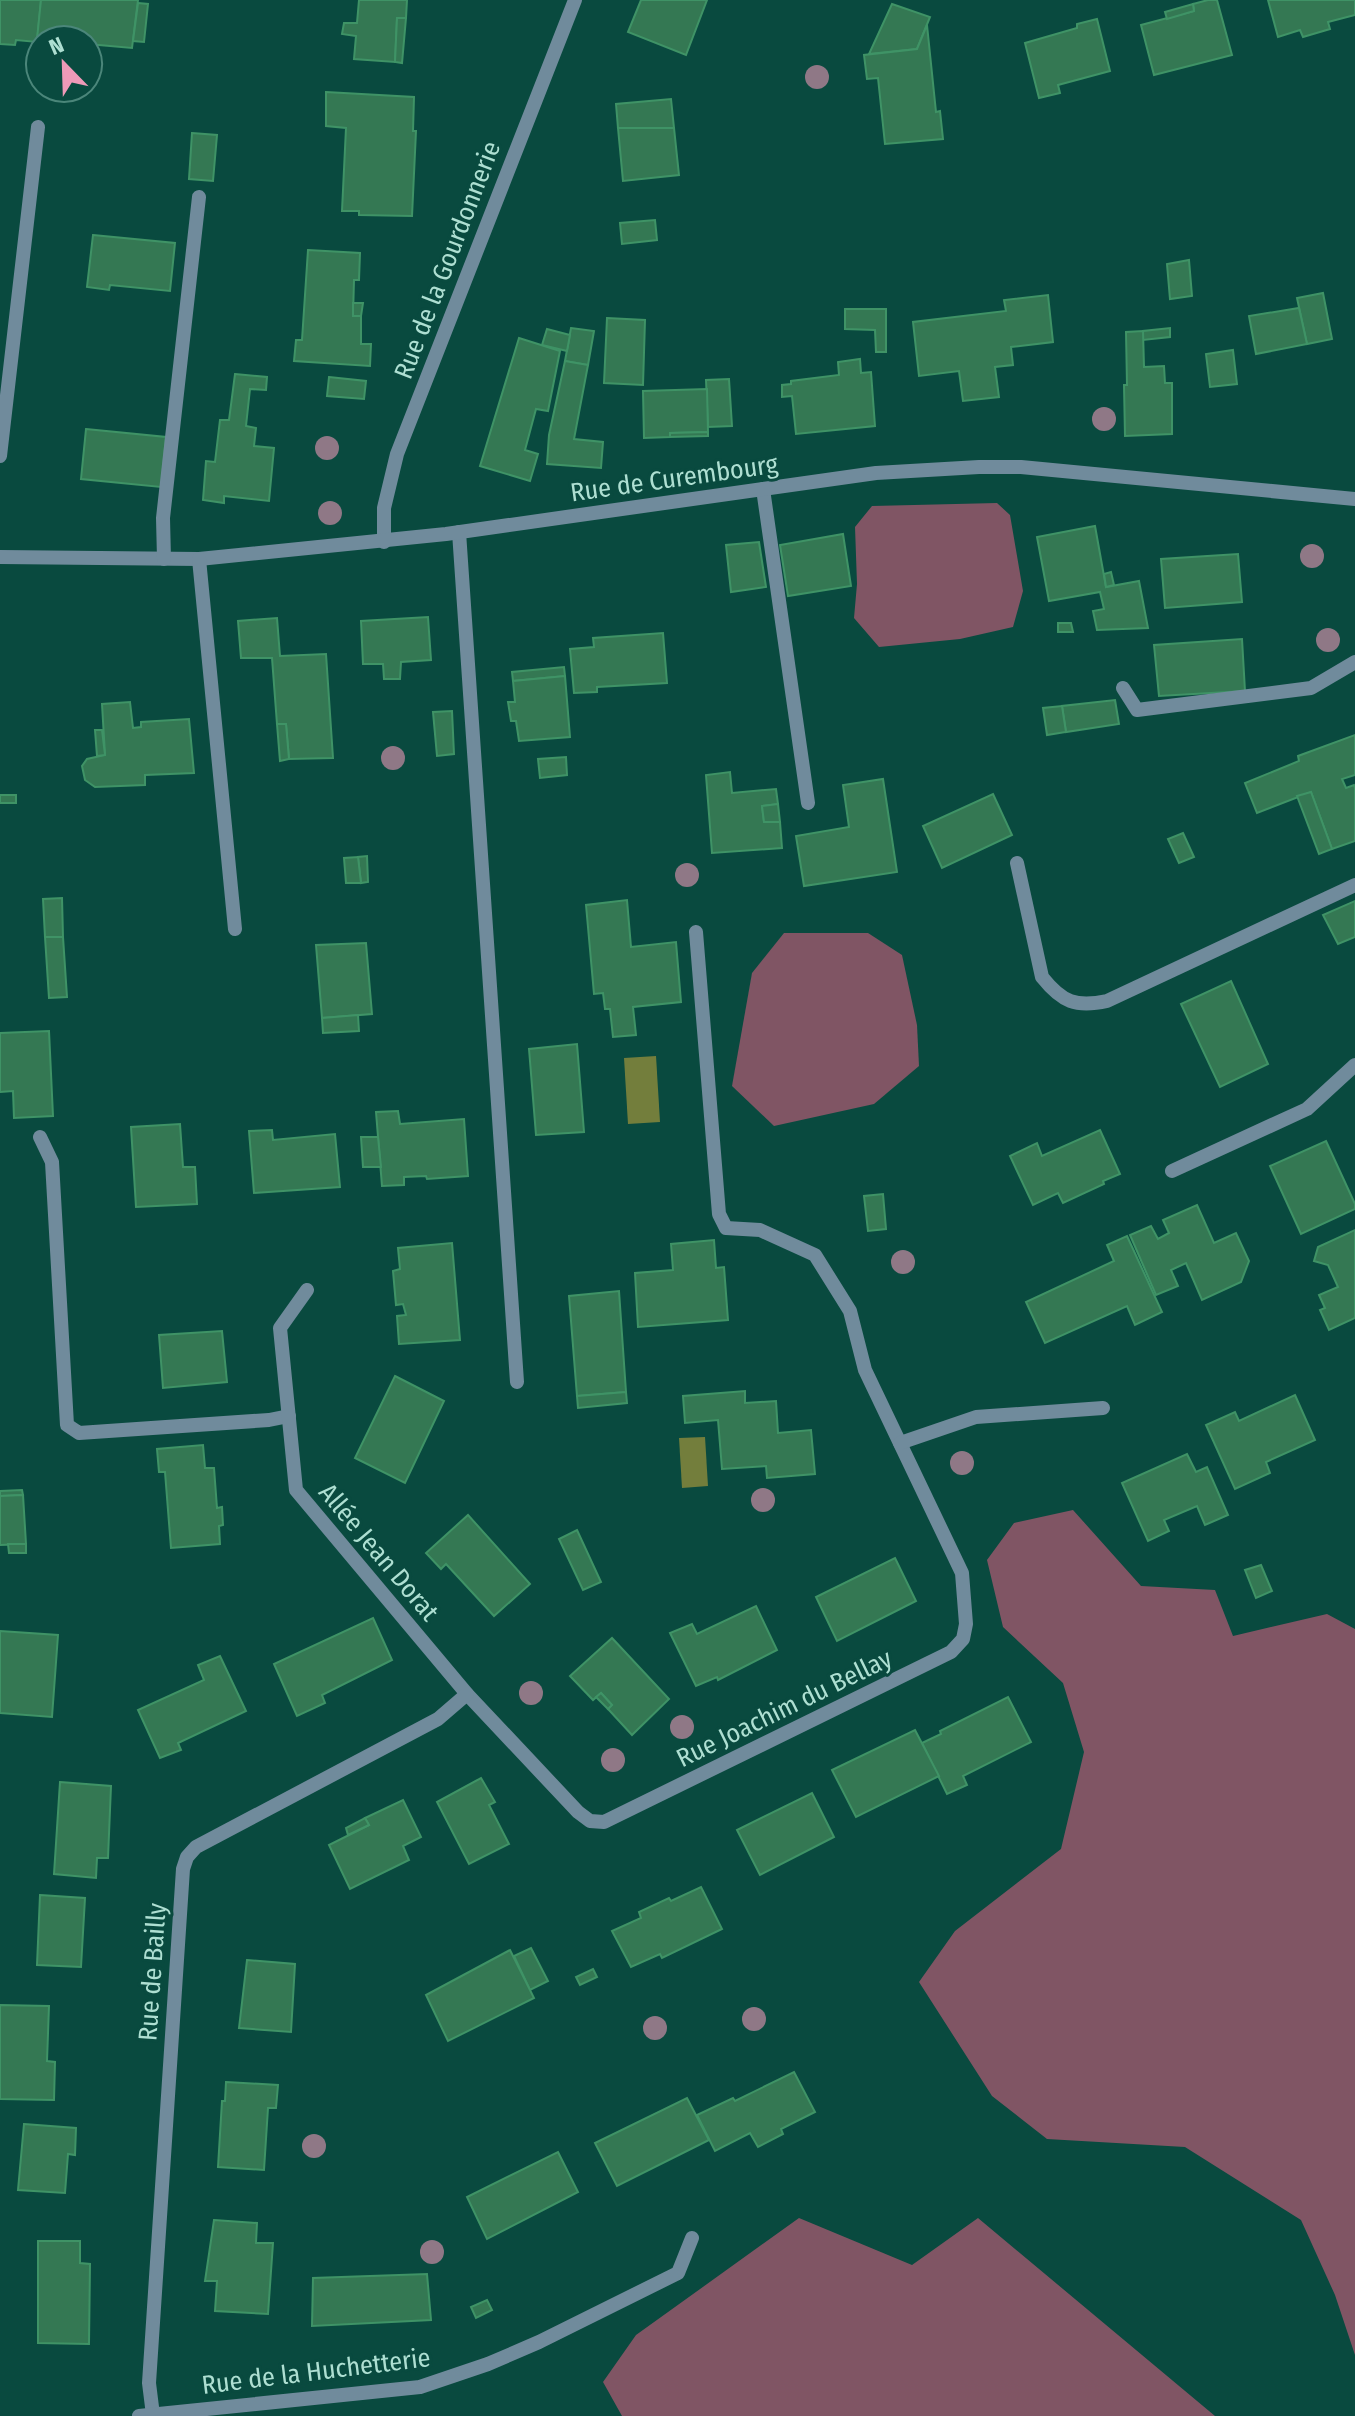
<svg xmlns="http://www.w3.org/2000/svg" width="1355" height="2416" font-family="'Fira Sans Condensed',sans-serif">
	<style>
		.green { fill: #805564 }
		.water { fill: #737e3c }
		.building { fill: #347853; stroke: #3f9366; stroke-width: 2 }
		.lines { fill: none; stroke-linecap: round; stroke-linejoin: round }
		.minor { stroke: #708b9c; stroke-width: 14 }
		.tree { fill: #8f7886 }
		.labels { text-anchor: middle; stroke-width: 6; stroke-linejoin: round; paint-order: stroke }
		.street-label { font-size: 26px; fill: #aedfd2; stroke: #094a3f }
	</style>
	<rect width="100%" height="100%" fill="#094a3f"/>
	<g class="green">
		<polygon points="997,503 1010,515 1023,591 1013,627 960,639 879,647 854,618 857,584 855,527 872,506"/>
		<polygon points="784,933 868,933 902,955 917,1025 919,1066 874,1104 774,1126 732,1086 752,973"/>
		<polygon points="1073,1510 1141,1586 1215,1590 1233,1636 1327,1614 1355,1629 1355,2355 1335,2295 1301,2220 1185,2147 1047,2139 992,2096 919,1982 955,1931 1061,1849 1084,1752 1063,1683 1003,1627 987,1560 1014,1523"/>
		<polygon points="799,2218 912,2265 978,2218 1215,2416 622,2416 603,2382 636,2335"/>
	</g>
	<g class="water">
		<polygon points="656,1056 660,1122 628,1124 624,1058"/>
		<polygon points="705,1437 708,1486 682,1488 679,1438"/>
	</g>
	<g class="building">
		<polygon points="0,0 41,0 37,42 16,40 15,45 0,44"/>
		<polygon points="41,0 138,0 132,48 88,44 88,40 37,39"/>
		<polygon points="359,0 407,0 406,18 397,18 395,62 354,59 356,36 342,34 344,23 357,23"/>
		<polygon points="641,0 707,0 686,55 628,32"/>
		<polygon points="1208,0 1217,0 1232,55 1154,75 1141,25 1194,11 1193,4"/>
		<polygon points="1268,0 1355,0 1355,15 1328,22 1330,29 1303,37 1300,30 1278,37"/>
		<polygon points="138,3 148,4 144,42 133,41"/>
		<polygon points="892,4 930,17 917,49 869,54"/>
		<polygon points="1193,4 1194,11 1167,19 1165,12"/>
		<polygon points="397,18 406,18 402,63 395,62"/>
		<polygon points="1097,19 1110,71 1058,85 1060,93 1039,98 1025,43 1077,28 1077,24"/>
		<polygon points="927,25 936,112 940,111 943,139 885,144 878,78 867,79 864,55 917,49"/>
		<polygon points="326,92 414,97 413,131 416,131 412,216 359,215 359,211 342,211 346,128 326,126"/>
		<polygon points="671,99 674,128 618,128 616,104"/>
		<polygon points="618,128 674,128 679,175 623,181"/>
		<polygon points="192,133 217,135 213,181 189,179"/>
		<polygon points="655,220 657,240 622,244 620,223"/>
		<polygon points="93,235 175,243 170,291 110,285 109,290 87,287"/>
		<polygon points="308,250 360,253 359,280 354,280 353,316 361,316 361,344 371,344 370,366 294,361 296,340 302,340"/>
		<polygon points="1189,260 1192,296 1170,299 1167,264"/>
		<polygon points="1323,293 1332,339 1307,344 1297,298"/>
		<polygon points="1048,295 1053,342 1011,347 1013,365 995,367 999,397 963,401 959,371 919,376 913,322 1006,311 1004,300"/>
		<polygon points="353,303 363,303 361,316 353,316"/>
		<polygon points="1299,308 1307,344 1256,354 1249,316"/>
		<polygon points="845,309 886,309 886,352 876,352 875,330 845,329"/>
		<polygon points="607,318 645,320 643,385 604,383"/>
		<polygon points="571,328 594,331 588,365 565,361"/>
		<polygon points="1170,328 1170,337 1143,340 1143,331"/>
		<polygon points="547,329 570,335 567,351 542,345"/>
		<polygon points="1143,331 1144,367 1164,366 1165,383 1172,383 1172,434 1125,436 1124,385 1127,385 1126,332"/>
		<polygon points="519,338 560,351 548,411 536,409 525,450 538,454 530,481 480,466"/>
		<polygon points="1233,350 1237,384 1210,387 1206,354"/>
		<polygon points="860,359 861,373 871,372 875,426 796,434 792,396 782,397 782,385 791,384 791,381 839,375 838,362"/>
		<polygon points="565,361 588,365 574,439 603,442 601,468 547,464 549,435"/>
		<polygon points="235,374 267,377 266,390 250,389 246,426 256,428 254,446 274,448 269,501 224,496 224,503 203,500 206,461 215,462 220,420 229,420"/>
		<polygon points="329,377 366,381 364,399 327,396"/>
		<polygon points="729,379 732,426 708,427 706,380"/>
		<polygon points="707,389 708,432 670,433 670,437 644,438 643,391"/>
		<polygon points="86,429 166,437 161,487 81,479"/>
		<polygon points="708,432 708,436 670,437 670,433"/>
		<polygon points="1095,526 1106,587 1139,581 1148,628 1097,630 1093,611 1104,609 1100,592 1049,601 1037,537"/>
		<polygon points="843,534 851,586 788,596 780,545"/>
		<polygon points="759,542 766,587 731,592 726,545"/>
		<polygon points="1238,554 1242,602 1165,608 1161,559"/>
		<polygon points="1111,572 1114,585 1106,587 1104,574"/>
		<polygon points="428,617 431,660 401,662 400,679 384,679 383,664 363,664 361,621"/>
		<polygon points="277,618 280,656 326,654 333,758 289,759 286,724 277,724 272,658 241,658 238,621"/>
		<polygon points="1058,623 1071,623 1073,632 1058,632"/>
		<polygon points="663,633 667,683 597,687 597,692 574,693 570,649 594,647 593,638"/>
		<polygon points="1242,639 1245,691 1159,696 1154,645"/>
		<polygon points="564,667 565,676 513,681 512,672"/>
		<polygon points="565,676 570,737 519,741 516,721 511,721 508,702 515,702 513,681"/>
		<polygon points="1115,700 1119,724 1066,732 1062,706"/>
		<polygon points="130,702 133,728 141,727 141,722 189,719 194,773 145,775 145,785 95,787 85,780 82,766 87,759 105,755 102,704"/>
		<polygon points="1062,706 1066,732 1047,735 1043,708"/>
		<polygon points="452,711 454,754 437,756 433,712"/>
		<polygon points="277,724 286,724 289,759 280,761"/>
		<polygon points="95,730 102,730 105,755 97,756"/>
		<polygon points="1355,735 1355,775 1342,779 1346,788 1354,785 1355,788 1355,841 1332,849 1311,792 1257,813 1245,783 1299,761 1298,756"/>
		<polygon points="566,757 567,775 540,778 538,759"/>
		<polygon points="730,772 732,793 776,789 778,804 762,806 764,822 780,822 782,848 712,853 706,775"/>
		<polygon points="883,779 897,872 804,886 796,836 849,827 843,785"/>
		<polygon points="1311,792 1332,849 1319,854 1297,796"/>
		<polygon points="993,794 1012,835 942,868 923,826"/>
		<rect x="0" y="795" width="16" height="8"/>
		<polygon points="778,804 780,822 764,822 762,806"/>
		<polygon points="1183,833 1194,857 1179,863 1168,839"/>
		<polygon points="367,856 368,882 361,883 358,857"/>
		<polygon points="358,857 361,883 346,883 344,858"/>
		<polygon points="62,898 63,937 45,937 43,899"/>
		<polygon points="627,900 631,947 676,942 681,1002 633,1007 636,1035 613,1037 610,1009 605,1009 603,993 594,994 586,905"/>
		<polygon points="1355,901 1355,937 1338,944 1323,915"/>
		<polygon points="45,937 63,937 67,997 49,998"/>
		<polygon points="366,943 372,1014 322,1018 316,945"/>
		<polygon points="1231,981 1268,1064 1220,1087 1181,1004"/>
		<polygon points="358,1015 359,1031 323,1033 322,1018"/>
		<polygon points="49,1031 53,1116 14,1118 13,1091 0,1092 0,1033"/>
		<polygon points="577,1044 584,1132 536,1135 529,1049"/>
		<polygon points="398,1111 400,1124 464,1119 468,1176 427,1179 426,1176 404,1177 404,1185 382,1186 376,1112"/>
		<polygon points="180,1124 183,1167 195,1167 197,1204 136,1207 131,1127"/>
		<polygon points="272,1130 273,1140 335,1134 340,1187 254,1193 249,1131"/>
		<polygon points="1100,1130 1120,1174 1103,1181 1104,1184 1063,1203 1058,1193 1033,1205 1010,1156 1037,1143 1042,1156"/>
		<polygon points="361,1137 378,1137 381,1167 363,1167"/>
		<polygon points="1326,1141 1355,1204 1355,1209 1301,1234 1270,1166"/>
		<polygon points="883,1194 886,1229 868,1231 864,1196"/>
		<polygon points="1197,1205 1214,1243 1236,1233 1249,1261 1241,1282 1202,1300 1186,1263 1171,1270 1178,1286 1156,1295 1130,1235 1151,1226 1158,1239 1169,1233 1163,1220"/>
		<polygon points="1355,1230 1355,1318 1329,1330 1320,1310 1325,1308 1319,1295 1338,1287 1328,1265 1314,1261 1318,1247"/>
		<polygon points="1127,1236 1162,1312 1135,1325 1127,1306 1045,1343 1026,1302 1114,1261 1107,1245"/>
		<polygon points="714,1240 716,1268 724,1267 728,1320 638,1327 635,1273 673,1270 671,1244"/>
		<polygon points="452,1243 460,1340 399,1344 397,1316 406,1315 403,1304 396,1305 393,1271 400,1269 398,1248"/>
		<polygon points="619,1291 626,1392 577,1396 569,1296"/>
		<polygon points="222,1331 227,1382 163,1388 159,1335"/>
		<polygon points="395,1376 444,1401 405,1483 355,1458"/>
		<polygon points="745,1391 745,1403 776,1401 778,1433 811,1430 815,1474 767,1478 766,1466 722,1469 718,1420 685,1423 683,1396"/>
		<polygon points="626,1392 627,1403 578,1408 577,1396"/>
		<polygon points="1295,1395 1315,1440 1266,1462 1270,1473 1235,1489 1206,1425 1235,1412 1239,1421"/>
		<polygon points="203,1445 205,1468 214,1468 217,1508 222,1507 223,1525 219,1526 220,1544 171,1548 165,1472 159,1472 157,1449"/>
		<polygon points="1187,1454 1196,1472 1207,1467 1228,1515 1205,1525 1197,1506 1164,1520 1169,1531 1148,1541 1122,1483"/>
		<polygon points="22,1490 23,1495 0,1496 0,1491"/>
		<polygon points="23,1495 26,1544 0,1545 0,1496"/>
		<polygon points="468,1515 530,1584 494,1616 446,1564 441,1569 426,1553"/>
		<polygon points="577,1530 601,1582 583,1590 559,1539"/>
		<polygon points="8,1544 26,1544 26,1553 9,1553"/>
		<polygon points="895,1558 916,1601 837,1641 816,1597"/>
		<polygon points="1261,1565 1272,1591 1256,1598 1245,1570"/>
		<polygon points="756,1606 777,1650 718,1680 717,1677 696,1686 670,1633 692,1624 697,1634"/>
		<polygon points="373,1618 392,1660 322,1695 325,1703 297,1716 274,1664"/>
		<polygon points="0,1631 58,1635 52,1717 0,1713"/>
		<polygon points="612,1638 669,1699 632,1735 608,1709 612,1705 601,1693 593,1700 570,1676"/>
		<polygon points="220,1656 246,1711 178,1743 181,1750 160,1758 138,1710 204,1680 198,1665"/>
		<polygon points="601,1693 612,1705 608,1709 596,1697"/>
		<polygon points="1008,1697 1031,1742 963,1776 967,1785 947,1794 922,1743 941,1734 940,1731"/>
		<polygon points="915,1730 939,1776 856,1817 832,1770"/>
		<polygon points="481,1778 495,1802 489,1805 509,1844 469,1864 437,1802"/>
		<polygon points="60,1782 111,1786 108,1858 97,1858 96,1878 54,1874"/>
		<polygon points="812,1793 834,1837 760,1875 737,1830"/>
		<polygon points="403,1800 421,1837 403,1846 409,1860 350,1889 329,1845 369,1825 365,1818"/>
		<polygon points="365,1818 369,1825 348,1835 346,1828"/>
		<polygon points="701,1887 722,1929 662,1958 660,1954 631,1967 612,1931 641,1918 639,1912 669,1898 671,1901"/>
		<polygon points="40,1895 85,1898 81,1967 37,1965"/>
		<polygon points="531,1948 548,1981 530,1990 514,1956"/>
		<polygon points="510,1950 534,1998 448,2041 426,1995"/>
		<polygon points="247,1960 295,1964 291,2032 239,2028"/>
		<polygon points="593,1969 597,1977 580,1985 576,1977"/>
		<polygon points="0,2005 49,2006 47,2061 55,2062 54,2100 0,2099"/>
		<polygon points="794,2072 815,2112 781,2129 783,2134 758,2147 750,2133 715,2151 697,2115 733,2098 735,2101"/>
		<polygon points="226,2082 278,2085 276,2108 268,2108 264,2170 218,2167 222,2101 225,2101"/>
		<polygon points="687,2098 709,2140 617,2186 595,2143"/>
		<polygon points="24,2124 76,2128 75,2155 68,2154 65,2193 18,2190"/>
		<polygon points="558,2152 578,2192 487,2239 467,2197"/>
		<polygon points="214,2220 257,2223 256,2243 273,2243 268,2314 215,2311 217,2281 205,2281"/>
		<polygon points="38,2241 80,2241 80,2263 90,2264 89,2344 38,2343"/>
		<polygon points="427,2274 431,2320 312,2326 313,2278"/>
		<polygon points="487,2300 492,2310 476,2318 471,2307"/>
	</g>
	<g class="lines">
		<g class="minor">
			<polyline points="0,456 38,127"/>
			<polyline points="763,489 808,803"/>
			<polyline points="459,532 517,1382"/>
			<polyline points="384,542 384,508 397,454 575,0"/>
			<polyline points="0,557 199,559 446,534 876,473 979,467 1021,467 1355,499"/>
			<polyline points="164,559 163,518 199,197"/>
			<polyline points="199,559 235,929"/>
			<polyline points="1123,688 1137,710 1311,688 1355,662"/>
			<path d="M1017 863 1042 977C1062 1002 1076 1008 1107 1001L1355 885"/>
			<polyline points="40,1137 52,1162 67,1425 79,1433 269,1420 289,1416"/>
			<polyline points="1172,1171 1307,1109 1355,1065"/>
			<polyline points="307,1290 280,1328 296,1490 467,1694 578,1812 590,1821 604,1822 951,1652 963,1639 966,1624 962,1573 865,1370 850,1311 815,1255 760,1230 726,1228 719,1214 696,932"/>
			<polyline points="900,1443 976,1417 1103,1408"/>
			<polyline points="153,2415 149,2383 183,1869 187,1857 196,1847 438,1719 467,1694"/>
			<polyline points="139,2416 420,2387 488,2364 539,2342 678,2273 692,2238"/>
		</g>
	</g>
	<g class="tree">
		<circle cx="817" cy="77" r="12"/>
		<circle cx="1104" cy="419" r="12"/>
		<circle cx="327" cy="448" r="12"/>
		<circle cx="330" cy="513" r="12"/>
		<circle cx="1312" cy="556" r="12"/>
		<circle cx="1328" cy="640" r="12"/>
		<circle cx="393" cy="758" r="12"/>
		<circle cx="687" cy="875" r="12"/>
		<circle cx="903" cy="1262" r="12"/>
		<circle cx="962" cy="1463" r="12"/>
		<circle cx="763" cy="1500" r="12"/>
		<circle cx="531" cy="1693" r="12"/>
		<circle cx="682" cy="1727" r="12"/>
		<circle cx="613" cy="1760" r="12"/>
		<circle cx="754" cy="2019" r="12"/>
		<circle cx="655" cy="2028" r="12"/>
		<circle cx="314" cy="2146" r="12"/>
		<circle cx="432" cy="2252" r="12"/>
	</g>
	<g class="labels">
		<g class="street-label">
			<text transform="translate(447 260) rotate(-69)" y="9">Rue de la Gourdonnerie</text>
			<text transform="translate(674 478) rotate(-8)" y="9">Rue de Curembourg</text>
			<text transform="translate(379 1552) rotate(50)" y="9">Allée Jean Dorat</text>
			<text transform="translate(784 1708) rotate(-26)" y="9">Rue Joachim du Bellay</text>
			<text transform="translate(152 1972) rotate(-86)" y="9">Rue de Bailly</text>
			<text transform="translate(316 2371) rotate(-7)" y="9">Rue de la Huchetterie</text>
		</g>
	</g>
	<g transform="translate(64 64) rotate(337)"><circle r="38" fill="#094a3f" stroke="#4b867a" stroke-width="2"/>
	<path d="M0-6L14 30L0 20L-14 30Z" fill="#ef9ab8"/>
	<text y="-12" font-size="22" font-weight="bold" text-anchor="middle" fill="#aedfd2">N</text>
	</g>
</svg>
